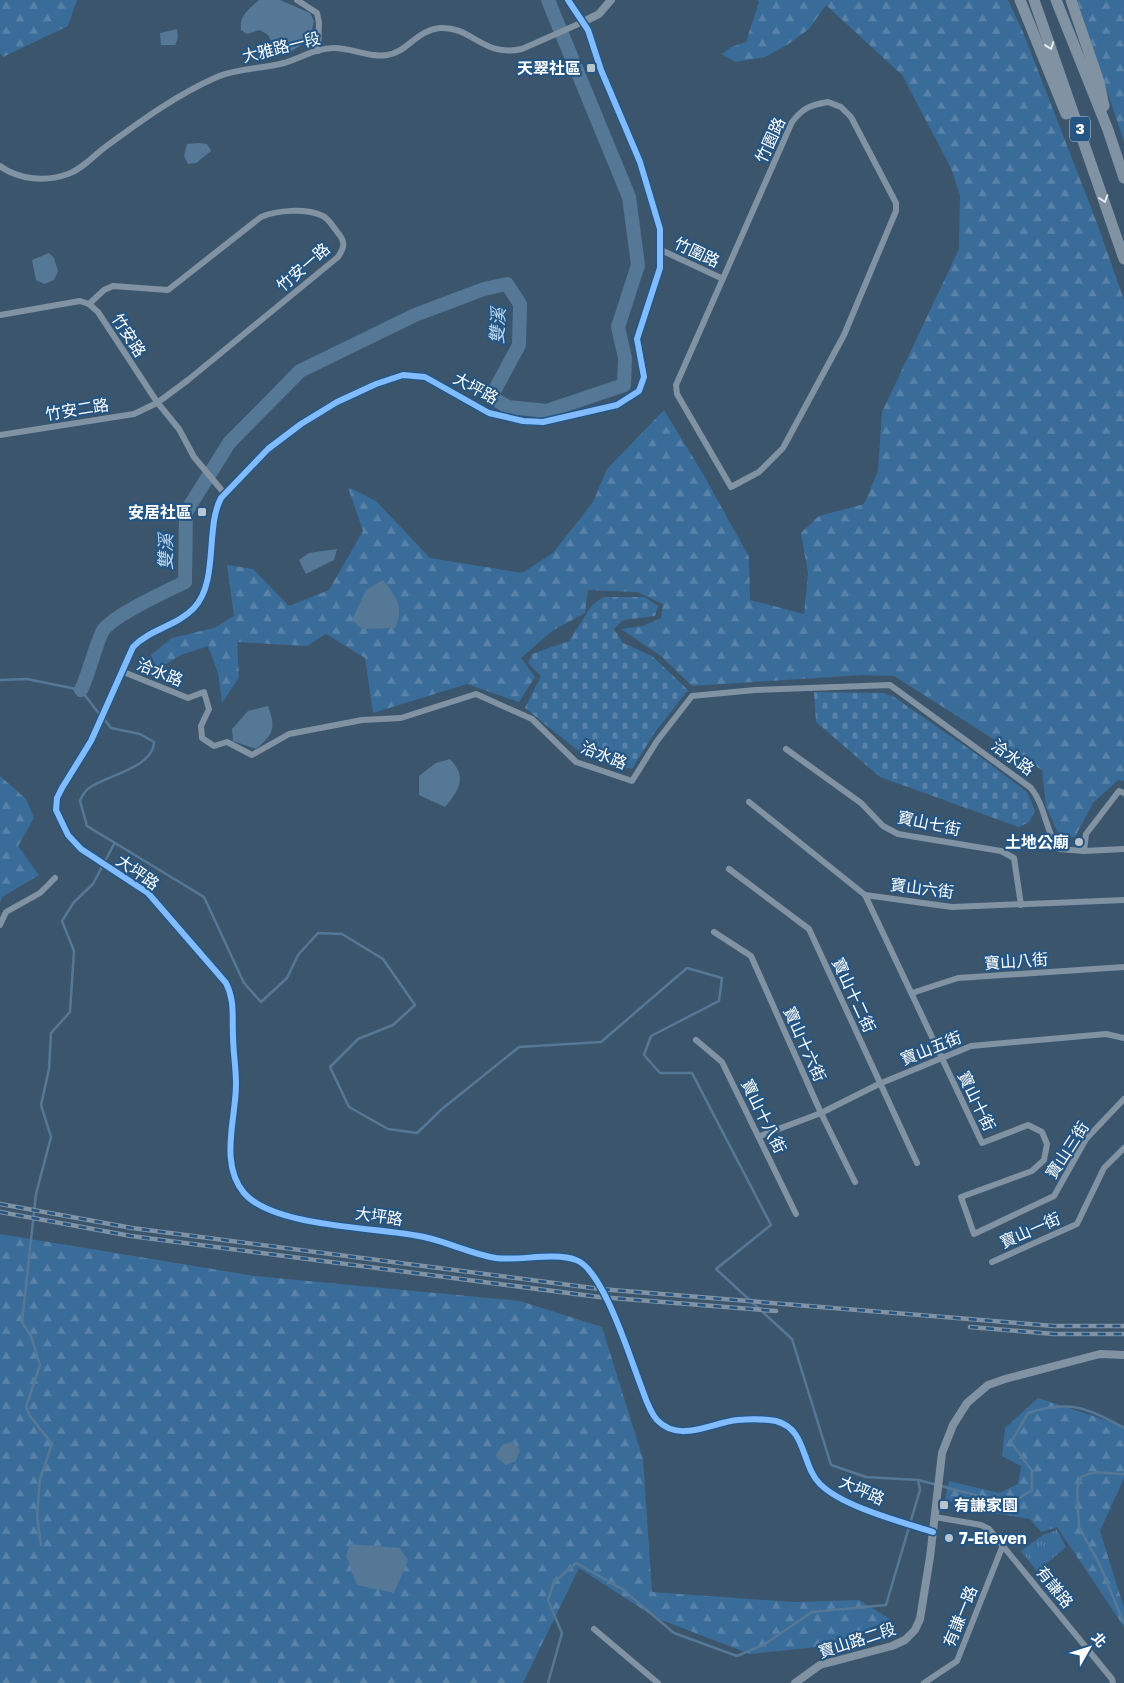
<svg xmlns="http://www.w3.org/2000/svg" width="1124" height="1683" font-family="'Golos Text','Noto Sans TC',sans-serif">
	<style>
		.forest { fill: url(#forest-firs) }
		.cemetery { fill: url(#cemetery-stones) }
		.park { fill: url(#park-tufts) }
		.water { fill: #557896 }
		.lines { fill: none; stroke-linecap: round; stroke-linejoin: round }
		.stream { stroke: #557896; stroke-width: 2.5 }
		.river { stroke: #557896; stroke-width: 14 }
		.minor { stroke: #8192a3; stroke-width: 6 }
		.tertiary { stroke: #8192a3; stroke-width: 8 }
		.motorway { stroke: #8192a3; stroke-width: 11 }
		.rail-casing { stroke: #8192a3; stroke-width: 4.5 }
		.rail { stroke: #255683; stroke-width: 2.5; stroke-dasharray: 8; stroke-linecap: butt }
		.cycleway-casing { stroke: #255683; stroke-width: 9 }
		.cycleway { stroke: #80bcff; stroke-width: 6 }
		.oneway { stroke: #e6e9ed }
		.poi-dot { fill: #bac4cc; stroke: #255683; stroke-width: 2 }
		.labels { text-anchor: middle; stroke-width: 4.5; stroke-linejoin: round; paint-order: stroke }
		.shield { fill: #255683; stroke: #beccda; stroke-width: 1 }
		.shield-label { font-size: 15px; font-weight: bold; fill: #fff }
		.street-label { font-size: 16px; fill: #fff; stroke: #255683 }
		.poi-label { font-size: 16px; font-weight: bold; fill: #fff; stroke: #255683; text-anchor: end }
		.water-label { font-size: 18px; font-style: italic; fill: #bad6ef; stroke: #255683 }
	</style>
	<defs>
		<pattern id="forest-firs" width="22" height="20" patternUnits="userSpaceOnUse" patternTransform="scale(1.25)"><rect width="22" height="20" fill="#3a6c99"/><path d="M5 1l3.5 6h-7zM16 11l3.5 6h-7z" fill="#5882a8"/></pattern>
		<pattern id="cemetery-stones" width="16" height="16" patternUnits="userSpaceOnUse" patternTransform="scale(1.25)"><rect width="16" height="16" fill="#3a6c99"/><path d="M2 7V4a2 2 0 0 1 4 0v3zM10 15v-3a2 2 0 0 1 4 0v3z" fill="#5882a8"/></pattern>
		<pattern id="park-tufts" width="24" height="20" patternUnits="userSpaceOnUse" patternTransform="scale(1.25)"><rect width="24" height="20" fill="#3a6c99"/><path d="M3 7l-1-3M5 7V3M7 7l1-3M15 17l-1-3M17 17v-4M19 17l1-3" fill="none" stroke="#5882a8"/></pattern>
	</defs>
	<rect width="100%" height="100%" fill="#3b556d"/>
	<g class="forest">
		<polygon points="0,0 77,0 68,26 3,57 0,53"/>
		<polygon points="757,0 1008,0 1023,32 1097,223 1124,300 1124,781 1118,780 1093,803 1075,837 1059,836 1046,806 1042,770 894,676 862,675 692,686 661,656 621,629 643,626 661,618 663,604 637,592 588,590 585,613 552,631 521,658 535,677 519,702 467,684 373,713 365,658 326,634 307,646 237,642 239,677 222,703 218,673 208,646 181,655 157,669 151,655 172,638 214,628 234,616 227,565 253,569 289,606 329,590 363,531 348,487 376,501 430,558 522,573 553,553 593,502 607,469 664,410 703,474 749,557 750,600 804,614 808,573 801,533 819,516 864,504 878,471 882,412 959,249 960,195 951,168 902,75 826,5 809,29 787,45 765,57 735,62 722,54 731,47 746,42 759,2"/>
		<polygon points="1077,0 1124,0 1124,142"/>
		<polygon points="0,776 26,799 34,818 18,846 39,875 2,897 0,903"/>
		<polygon points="0,1234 255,1276 520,1301 602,1327 643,1459 652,1592 794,1602 859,1600 890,1619 836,1645 750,1654 656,1618 579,1568 523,1683 0,1683"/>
		<polygon points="1038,1398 1124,1426 1124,1478 1100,1531 1124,1608 1124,1627 1057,1527 1041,1532 1030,1519 963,1508 945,1499 949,1481 999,1493 1018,1484 1021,1466 1002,1456 1005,1428"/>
	</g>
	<g class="cemetery">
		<polygon points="604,597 645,597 658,606 655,616 623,620 614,629 623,643 652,656 688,690 655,732 632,769 586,757 525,708 541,676 528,663 532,654 569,641 592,605"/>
		<polygon points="814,692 884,693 894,697 982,758 1027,792 1035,811 1029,822 1019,827 880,777 816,722"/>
	</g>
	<polygon class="park" points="1057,1530 1066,1547 1037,1571 1021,1551 1043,1535"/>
	<g class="water">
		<path d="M259 0H280L310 13 314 21 310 40 288 53 278 54 268 35 260 30 247 34 241 30C239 15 249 9 259 0Z"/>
		<polygon points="177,29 178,38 175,45 161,45 160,33"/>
		<polygon points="199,143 207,144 211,151 196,163 188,164 184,156 187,144"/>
		<polygon points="49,253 54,258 58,271 54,280 44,284 36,280 32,260"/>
		<polygon points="337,549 334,560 306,574 299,560 309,553"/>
		<path d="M383 580C396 597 405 607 395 628L362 629 352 620 366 590Z"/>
		<path d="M268 706C276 729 274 733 256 749L233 741 232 729 248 711Z"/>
		<path d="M450 759C467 777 460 789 445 807L419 795V776L436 763Z"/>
		<polygon points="513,1442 520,1450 516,1461 506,1465 495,1456 503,1444"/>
		<polygon points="350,1544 400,1548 408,1560 394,1593 357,1585 346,1556"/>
	</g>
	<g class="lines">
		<g class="stream">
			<polyline points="0,680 27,679 81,690 100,715"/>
			<path d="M104 719 111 728 140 734 154 742C154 767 108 775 89 788 85 791 82 796 80 801L87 826 204 897 244 983 261 1002 287 978 298 955 318 933 342 934 383 959 415 1005 393 1025 358 1039 330 1067 349 1107 388 1129 417 1133 442 1109 519 1047 601 1042 687 968 722 978 719 1001 651 1036 644 1055 660 1073H692L771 1225 716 1269 792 1339 831 1465 866 1477 918 1480 920 1490 886 1605 812 1612 765 1644 737 1656 674 1633 622 1589 576 1563 554 1582 548 1600 562 1633 548 1683"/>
			<path d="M1124 1474C1107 1474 1097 1469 1081 1477L1077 1489 1079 1527 1099 1563 1124 1623"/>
			<path d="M918 1480 1010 1504 1032 1490V1471L1011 1442 1028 1413C1069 1400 1087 1407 1124 1428"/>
			<polyline points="41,1545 37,1516 40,1479 52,1444 30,1416 26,1407 40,1365 31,1336 22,1322 36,1194 51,1137 41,1105 49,1069 51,1033 70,1012 74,951 62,921 74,902 93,884 114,844"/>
		</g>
		<path class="river" d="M81 690C88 677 98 636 104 629 118 613 165 592 185 582L186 512 229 443 300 371 415 315 484 289 507 284 520 304 519 345 491 397 508 407 547 411 624 385 625 358 618 327 638 265 629 197 548 0"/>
		<g class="minor">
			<polyline points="297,0 317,13 319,23 318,51"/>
			<path d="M828 102 841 107 851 117 896 203V211L844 335 783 448 759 472 731 487 677 394 676 385 792 122C803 108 810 105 828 102Z"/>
			<path d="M0 166C19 180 46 182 68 174 83 169 95 154 108 145 142 120 178 94 217 77 238 68 262 69 284 63 301 58 316 48 334 48 352 48 370 58 387 55 406 53 417 30 440 28 472 26 483 58 522 49L583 22 568 0"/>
			<polyline points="661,250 721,278"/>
			<polyline points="0,315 80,301 89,304 98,312 157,402 179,429 194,457 224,493"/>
			<path d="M0 435 134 414 157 403 188 380 338 257C344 248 346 242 338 233 334 228 329 219 323 216 306 208 277 210 261 217L168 290 113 286 104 290 89 304"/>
			<path d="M121 671 188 698 204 692 209 709 201 726 202 738 214 746 227 742 252 755 289 734 362 720 401 718 476 694 532 719 576 762 632 781 657 741 692 696 755 690 890 685 1031 788C1046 807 1045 831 1059 849L1084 851 1124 849"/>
			<polyline points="786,749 861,803 883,826 898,834 1001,851 1014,858 1021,905"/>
			<polyline points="749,802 865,895 952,907 1124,900"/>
			<polyline points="1084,851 1086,834 1119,791 1124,793"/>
			<polyline points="729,869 809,929 917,1163"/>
			<polyline points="865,895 982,1143 1028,1125 1042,1132 1047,1144 1044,1160 1032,1171 961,1197 974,1234 1054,1196 1086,1139 1124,1099"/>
			<polyline points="0,925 6,912 40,893 55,878"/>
			<polyline points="714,932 751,956 821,1113 855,1182"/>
			<polyline points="912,993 958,978 1124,967"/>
			<polyline points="696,1040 722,1062 796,1214"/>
			<polyline points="760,1136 821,1113 879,1084 971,1046 1106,1034 1124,1038"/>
			<polyline points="992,1262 1077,1224 1104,1168 1124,1148"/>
			<polyline points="935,1517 981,1525 989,1529 1112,1679 1113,1683"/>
			<polyline points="594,1629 658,1683"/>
			<polyline points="924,1683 957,1661 1003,1545"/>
		</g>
		<g class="tertiary">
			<path d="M611 0 599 14 583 22 588 30 601 70 640 162 660 229V268L637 339 644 377 639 391 617 405 543 422 523 421 489 413 425 377 403 375 376 384 337 402 301 424 268 449 221 498C205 528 219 581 194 608 177 626 150 629 133 647L91 741 62 788 57 798 56 810 68 835 81 849 148 893 226 983C235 1001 232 1016 233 1035 233 1051 236 1067 236 1084 236 1119 219 1163 244 1193 274 1228 378 1227 424 1237 448 1242 471 1254 496 1258 520 1261 554 1252 576 1260 603 1269 630 1358 641 1386 645 1397 649 1411 657 1420 680 1444 712 1422 738 1420 750 1419 764 1419 776 1421 807 1429 801 1465 820 1484 843 1507 902 1522 933 1532"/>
			<polyline points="795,1683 820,1665 892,1646 905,1640 915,1630 920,1619 930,1557 942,1453 953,1425 967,1403 988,1385 1005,1379 1100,1354 1124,1355"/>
		</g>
		<g class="motorway">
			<polyline points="1020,0 1066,114"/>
			<polyline points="1034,0 1124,259"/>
			<polyline points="1056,0 1108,130 1124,178"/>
			<polyline points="1071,0 1099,82 1104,106"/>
		</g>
		<defs>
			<g id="rail">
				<polyline points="0,1204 132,1228 600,1289 1054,1326 1124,1326"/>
				<polyline points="0,1212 131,1236 599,1297 776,1311"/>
				<polyline points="970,1327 1054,1334 1124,1334"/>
			</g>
		</defs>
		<use href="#rail" class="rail-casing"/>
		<use href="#rail" class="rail"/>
		<defs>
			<path id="cycleway" d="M568 0 588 30 601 70 640 162 660 229V268L637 339 644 377 639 391 617 405 543 422 523 421 489 413 425 377 403 375 376 384 337 402 301 424 268 449 221 498C205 528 219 581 194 608 177 626 150 629 133 647L91 741 62 788 57 798 56 810 68 835 81 849 148 893 226 983C235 1001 232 1016 233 1035 233 1051 236 1067 236 1084 236 1119 219 1163 244 1193 274 1228 378 1227 424 1237 448 1242 471 1254 496 1258 520 1261 554 1252 576 1260 603 1269 630 1358 641 1386 645 1397 649 1411 657 1420 680 1444 712 1422 738 1420 750 1419 764 1419 776 1421 807 1429 801 1465 820 1484 843 1507 902 1522 933 1532"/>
		</defs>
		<use href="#cycleway" class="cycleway-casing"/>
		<use href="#cycleway" class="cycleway"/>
	</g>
	<defs><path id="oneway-chevron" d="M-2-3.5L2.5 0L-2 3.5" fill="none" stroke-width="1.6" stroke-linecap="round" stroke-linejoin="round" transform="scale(1.25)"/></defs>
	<g class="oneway">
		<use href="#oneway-chevron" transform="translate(1050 46) rotate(70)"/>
		<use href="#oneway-chevron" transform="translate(1104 199) rotate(72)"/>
	</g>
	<g class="poi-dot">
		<rect x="586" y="63" width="10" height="10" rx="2.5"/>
		<rect x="197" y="507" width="10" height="10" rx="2.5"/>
		<circle cx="1079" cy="842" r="5"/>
		<rect x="939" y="1500" width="10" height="10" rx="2.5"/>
		<circle cx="949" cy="1538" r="5"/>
	</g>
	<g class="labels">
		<rect class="shield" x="1070" y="116.5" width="20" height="25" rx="4"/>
		<g class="shield-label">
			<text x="1080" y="134">3</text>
		</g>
		<g class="street-label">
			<text transform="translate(281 47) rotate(-14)" y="6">大雅路一段</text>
			<text transform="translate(770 140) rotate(-65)" y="6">竹園路</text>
			<text transform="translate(697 252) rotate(25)" y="6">竹圍路</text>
			<text transform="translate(303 267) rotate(-41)" y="6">竹安一路</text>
			<text transform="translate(129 335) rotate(57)" y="6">竹安路</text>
			<text transform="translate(476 388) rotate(28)" y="6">大坪路</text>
			<text transform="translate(77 409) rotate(-9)" y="6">竹安二路</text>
			<text transform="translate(160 672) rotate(22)" y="6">洽水路</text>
			<text transform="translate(604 755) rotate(22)" y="6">洽水路</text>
			<text transform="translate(1013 757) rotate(36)" y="6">洽水路</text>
			<text transform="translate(929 823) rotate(12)" y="6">寶山七街</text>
			<text transform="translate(138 872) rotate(35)" y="6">大坪路</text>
			<text transform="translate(922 888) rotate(7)" y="6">寶山六街</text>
			<text transform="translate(1016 961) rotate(-4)" y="6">寶山八街</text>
			<text transform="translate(854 995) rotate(65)" y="6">寶山十二街</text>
			<text transform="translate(805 1044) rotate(66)" y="6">寶山十六街</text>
			<text transform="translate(931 1048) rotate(-22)" y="6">寶山五街</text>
			<text transform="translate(977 1101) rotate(64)" y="6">寶山十街</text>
			<text transform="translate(764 1116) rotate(64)" y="6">寶山十八街</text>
			<text transform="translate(1067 1150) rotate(-57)" y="6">寶山三街</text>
			<text transform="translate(379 1216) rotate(8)" y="6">大坪路</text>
			<text transform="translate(1030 1230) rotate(-24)" y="6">寶山一街</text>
			<text transform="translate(862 1490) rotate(24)" y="6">大坪路</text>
			<text transform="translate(1055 1587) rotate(51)" y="6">有謙路</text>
			<text transform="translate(960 1616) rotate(-68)" y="6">有謙一路</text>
			<text transform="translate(857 1640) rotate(-18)" y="6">寶山路二段</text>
		</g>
		<g class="poi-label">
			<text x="581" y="74">天翠社區</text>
			<text x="192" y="518">安居社區</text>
			<text x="1069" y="848">土地公廟</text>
			<text x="954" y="1511" text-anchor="start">有謙家園</text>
			<text x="959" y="1544" text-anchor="start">7-Eleven</text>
		</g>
		<g class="water-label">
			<text transform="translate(498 326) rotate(-87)" y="6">雙溪</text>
			<text transform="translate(166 552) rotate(-89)" y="6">雙溪</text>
		</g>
	</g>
	<g transform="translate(1089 1648) rotate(51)" stroke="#255683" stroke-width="4" paint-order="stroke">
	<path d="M0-4L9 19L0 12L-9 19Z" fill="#ffffff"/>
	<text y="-8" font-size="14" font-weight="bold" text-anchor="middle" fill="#ffffff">北</text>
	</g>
</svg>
